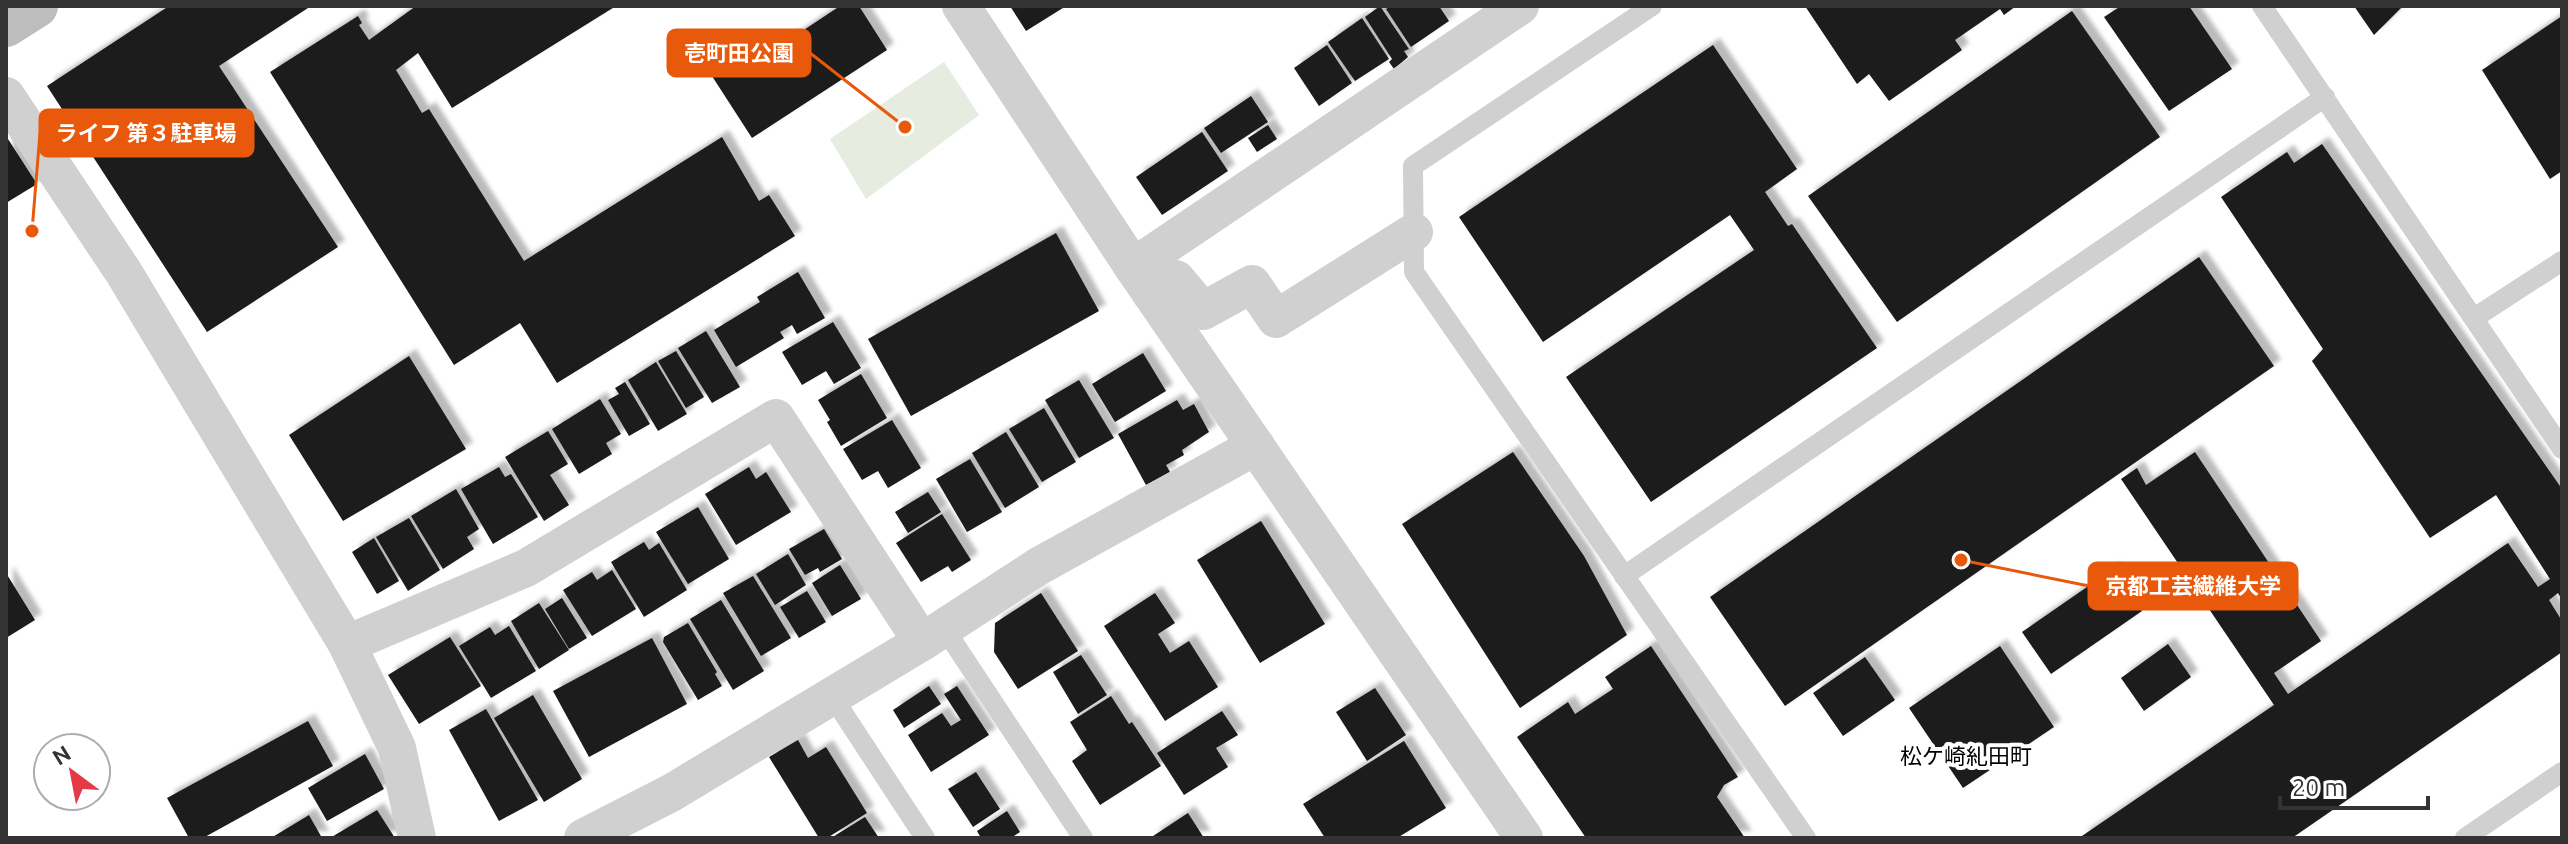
<svg xmlns="http://www.w3.org/2000/svg" width="2568" height="844" font-family="Ubuntu,'Noto Sans JP',sans-serif">
	<style>
		.green { fill: #e6ecdf }
		.building { fill: #1a1a1a; filter: url(#shadow) }
		.lines { fill: none; stroke-linecap: round; stroke-linejoin: round }
		.lane { stroke: #d0d0d0; stroke-width: 20 }
		.street { stroke: #d0d0d0; stroke-width: 38 }
		.secondary { stroke: #bdbdbd; stroke-width: 44 }
		.labels { text-anchor: middle; stroke-width: 8; stroke-linejoin: round; paint-order: stroke }
		.neighbourhood-label { font-size: 22px; fill: #000; stroke: #fff }
		.leader { fill: none; stroke: #e8590c; stroke-width: 3 }
		.callout-dot { fill: #e8590c; stroke: #fff; stroke-width: 3 }
		.callout { fill: #e8590c; stroke: #e8590c; stroke-width: 3 }
		.callout-label { font-size: 22px; text-anchor: middle; font-weight: bold; fill: #fff }
	</style>
	<defs>
		<filter id="shadow"><feDropShadow dx="7" dy="-7" stdDeviation="2" flood-color="#0004"/></filter>
	</defs>
	<rect width="100%" height="100%" fill="#fff"/>
	<polygon class="green" points="944,62 979,115 866,199 830,139"/>
	<g class="building">
		<polygon points="169,6 311,6 219,66 338,247 207,332 47,86"/>
		<polygon points="416,6 616,6 452,108 418,53 396,70 422,113 429,109 524,261 722,137 759,201 769,195 795,236 557,383 520,323 454,365 270,72 358,16 362,23 359,25 369,40"/>
		<polygon points="840,6 859,6 887,50 752,138 710,73 742,52 751,65"/>
		<polygon points="1010,6 1066,6 1026,31"/>
		<polygon points="1380,6 1409,49 1404,51 1408,57 1394,69 1389,62 1392,59 1365,17"/>
		<polygon points="1391,6 1439,6 1449,21 1411,47 1386,9"/>
		<polygon points="1805,6 2016,6 2004,15 2000,9 1955,40 1962,50 1889,101 1869,74 1857,84"/>
		<polygon points="2121,6 2189,6 2232,69 2169,111 2104,17"/>
		<polygon points="2354,6 2403,6 2374,35"/>
		<polygon points="2072,11 2160,137 1897,322 1808,196"/>
		<polygon points="2562,16 2562,171 2550,179 2482,70"/>
		<polygon points="1362,18 1389,59 1355,81 1328,42"/>
		<polygon points="1327,45 1352,83 1319,106 1294,68"/>
		<polygon points="1713,45 1797,169 1765,192 1788,226 1792,224 1877,348 1651,502 1566,377 1754,250 1730,215 1543,342 1459,217"/>
		<polygon points="1251,96 1268,122 1221,153 1204,128"/>
		<polygon points="1268,125 1277,139 1257,152 1248,138"/>
		<polygon points="1202,132 1228,171 1162,215 1136,177"/>
		<polygon points="6,136 37,184 6,203"/>
		<polygon points="2322,144 2562,489 2562,600 2558,593 2549,600 2562,621 2562,652 2292,838 2079,838 2274,705 2121,479 2137,468 2146,485 2195,452 2321,641 2274,673 2288,694 2508,543 2538,587 2550,579 2496,495 2430,538 2312,361 2323,349 2221,197 2287,152 2294,163"/>
		<polygon points="1056,233 1099,311 911,416 868,339"/>
		<polygon points="2199,257 2274,366 1785,706 1710,597"/>
		<polygon points="798,272 825,318 797,334 792,325 780,332 784,338 736,367 714,330 760,302 757,297"/>
		<polygon points="833,322 861,368 834,384 826,371 802,385 782,352"/>
		<polygon points="706,331 740,387 712,403 678,348"/>
		<polygon points="676,351 704,397 686,408 658,361"/>
		<polygon points="1143,353 1166,391 1115,422 1092,384"/>
		<polygon points="409,356 466,449 343,521 289,435"/>
		<polygon points="656,362 687,414 658,431 628,380"/>
		<polygon points="861,374 887,418 841,446 827,422 830,420 818,400"/>
		<polygon points="1079,380 1114,438 1079,458 1045,400"/>
		<polygon points="625,382 650,424 629,436 608,400 619,394 615,388"/>
		<polygon points="600,399 621,434 606,443 612,454 579,474 552,429"/>
		<polygon points="1177,400 1183,410 1194,404 1209,432 1182,450 1184,455 1166,465 1170,472 1146,485 1118,434"/>
		<polygon points="1044,408 1076,462 1042,482 1009,429"/>
		<polygon points="892,420 921,468 888,488 878,471 862,480 843,449"/>
		<polygon points="548,431 568,464 550,475 569,505 544,521 505,457"/>
		<polygon points="1006,432 1039,487 1005,508 972,453"/>
		<polygon points="1513,452 1584,556 1627,635 1520,708 1402,524"/>
		<polygon points="970,459 1002,512 967,532 936,479"/>
		<polygon points="499,467 505,477 511,474 538,517 493,544 461,489"/>
		<polygon points="749,467 756,479 766,472 791,512 736,545 705,494"/>
		<polygon points="456,489 479,529 467,537 474,549 443,569 411,516"/>
		<polygon points="928,492 941,512 908,533 895,512"/>
		<polygon points="698,507 729,559 688,584 656,532"/>
		<polygon points="942,514 971,560 952,572 948,566 921,582 896,543"/>
		<polygon points="409,518 440,570 408,591 376,537"/>
		<polygon points="1261,521 1325,624 1260,663 1197,560"/>
		<polygon points="824,529 842,559 820,572 818,568 805,575 789,549"/>
		<polygon points="374,538 399,581 377,594 352,552"/>
		<polygon points="644,542 649,550 659,543 687,590 644,617 611,562"/>
		<polygon points="788,554 806,585 775,605 756,574"/>
		<polygon points="840,565 861,599 832,616 812,583"/>
		<polygon points="2113,569 2142,611 2051,674 2022,632"/>
		<polygon points="612,570 636,609 592,636 563,590 592,572 597,580"/>
		<polygon points="6,573 35,620 6,638"/>
		<polygon points="753,576 791,638 761,656 723,593"/>
		<polygon points="807,591 826,622 799,638 780,607"/>
		<polygon points="1041,593 1078,651 1018,689 994,652 995,623"/>
		<polygon points="1155,593 1175,623 1158,634 1170,653 1189,641 1218,687 1165,721 1104,626"/>
		<polygon points="562,598 587,638 569,649 545,609"/>
		<polygon points="721,600 764,671 733,690 690,619"/>
		<polygon points="539,603 569,650 539,669 511,621"/>
		<polygon points="688,623 717,672 715,674 722,686 698,700 663,642 664,637"/>
		<polygon points="509,626 536,671 491,698 459,646 490,627 495,635"/>
		<polygon points="450,637 481,686 419,724 388,675"/>
		<polygon points="652,638 687,704 589,757 553,691"/>
		<polygon points="2168,644 2191,677 2144,711 2121,678"/>
		<polygon points="1651,646 1738,777 1724,785 1717,797 1745,838 1586,838 1517,737 1568,702 1575,714 1613,689 1605,677"/>
		<polygon points="2000,646 2054,727 1963,788 1909,708"/>
		<polygon points="1081,655 1107,695 1078,714 1053,672"/>
		<polygon points="1865,657 1895,700 1843,736 1813,693"/>
		<polygon points="929,686 941,704 904,728 893,710"/>
		<polygon points="957,686 989,735 931,772 908,735 942,713 951,726 961,720 944,694"/>
		<polygon points="1375,688 1406,735 1367,761 1336,712"/>
		<polygon points="533,695 582,779 544,802 494,718"/>
		<polygon points="1111,696 1129,724 1132,722 1161,766 1100,805 1072,761 1087,750 1070,722"/>
		<polygon points="486,709 538,800 499,821 449,730"/>
		<polygon points="1222,711 1238,735 1216,748 1228,767 1184,795 1157,753"/>
		<polygon points="308,721 333,766 203,838 189,838 167,798"/>
		<polygon points="798,740 808,758 826,747 867,813 827,838 819,838 769,757"/>
		<polygon points="1404,741 1446,808 1397,838 1325,838 1303,804"/>
		<polygon points="365,754 384,789 327,821 308,788"/>
		<polygon points="976,772 1000,809 973,827 948,789"/>
		<polygon points="377,810 395,838 330,838"/>
		<polygon points="1007,811 1020,832 1011,838 981,838 977,831"/>
		<polygon points="1188,813 1204,838 1150,838"/>
		<polygon points="309,815 322,838 271,838"/>
		<polygon points="865,817 879,838 831,838"/>
	</g>
	<g class="lines">
		<g class="lane">
			<polyline points="1652,6 1413,166 1414,272 1806,838"/>
			<polyline points="2262,6 2562,449"/>
			<polyline points="2474,318 2562,261"/>
			<polyline points="1624,576 2325,97"/>
			<polyline points="944,628 1083,838"/>
			<polyline points="832,696 925,838"/>
			<polyline points="2465,838 2562,772"/>
		</g>
		<g class="street">
			<polyline points="961,6 1133,267 1524,838"/>
			<polyline points="6,96 124,273 347,644 397,748 417,838"/>
			<polyline points="1133,267 1520,6"/>
			<polyline points="1150,292 1176,279 1203,311 1252,284 1276,319 1414,232"/>
			<polyline points="347,644 526,568 776,418 922,642"/>
			<polyline points="583,838 671,793 922,642 1039,566 1256,446"/>
		</g>
		<polyline class="secondary" points="6,25 36,6"/>
	</g>
	<g class="labels">
		<g class="neighbourhood-label">
			<text x="1966" y="764">松ケ崎糺田町</text>
		</g>
	</g>
	<path class="leader" d="M905 127L810 53M32 231L40 133M1961 560L2089 586"/>
	<g class="callout-dot">
		<circle cx="905" cy="127" r="8"/>
		<circle cx="32" cy="231" r="8"/>
		<circle cx="1961" cy="560" r="8"/>
	</g>
	<g class="callout">
		<rect x="668" y="30" width="142" height="46" rx="8"/>
		<rect x="40" y="110" width="213" height="46" rx="8"/>
		<rect x="2089" y="563" width="208" height="46" rx="8"/>
	</g>
	<g class="callout-label">
		<text x="739" y="61">壱町田公園</text>
		<text x="146" y="141">ライフ 第３駐車場</text>
		<text x="2193" y="594">京都工芸繊維大学</text>
	</g>
	<rect width="2568" height="844" fill="none" stroke="#333333" stroke-width="16"/>
	<g transform="translate(72 772) rotate(328)"><circle r="38" fill="#ffffff" stroke="#adadad" stroke-width="2"/>
	<path d="M0-6L14 30L0 20L-14 30Z" fill="#e63946"/>
	<text y="-12" font-size="22" font-weight="bold" text-anchor="middle" fill="#333333">N</text>
	</g>
	<path d="M2280 796v12h148v-12" fill="none" stroke="#333333" stroke-width="4"/>
	<text x="2292" y="796" font-size="24" fill="#333333" stroke="#ffffff" stroke-width="6" paint-order="stroke">20 m</text>
</svg>
